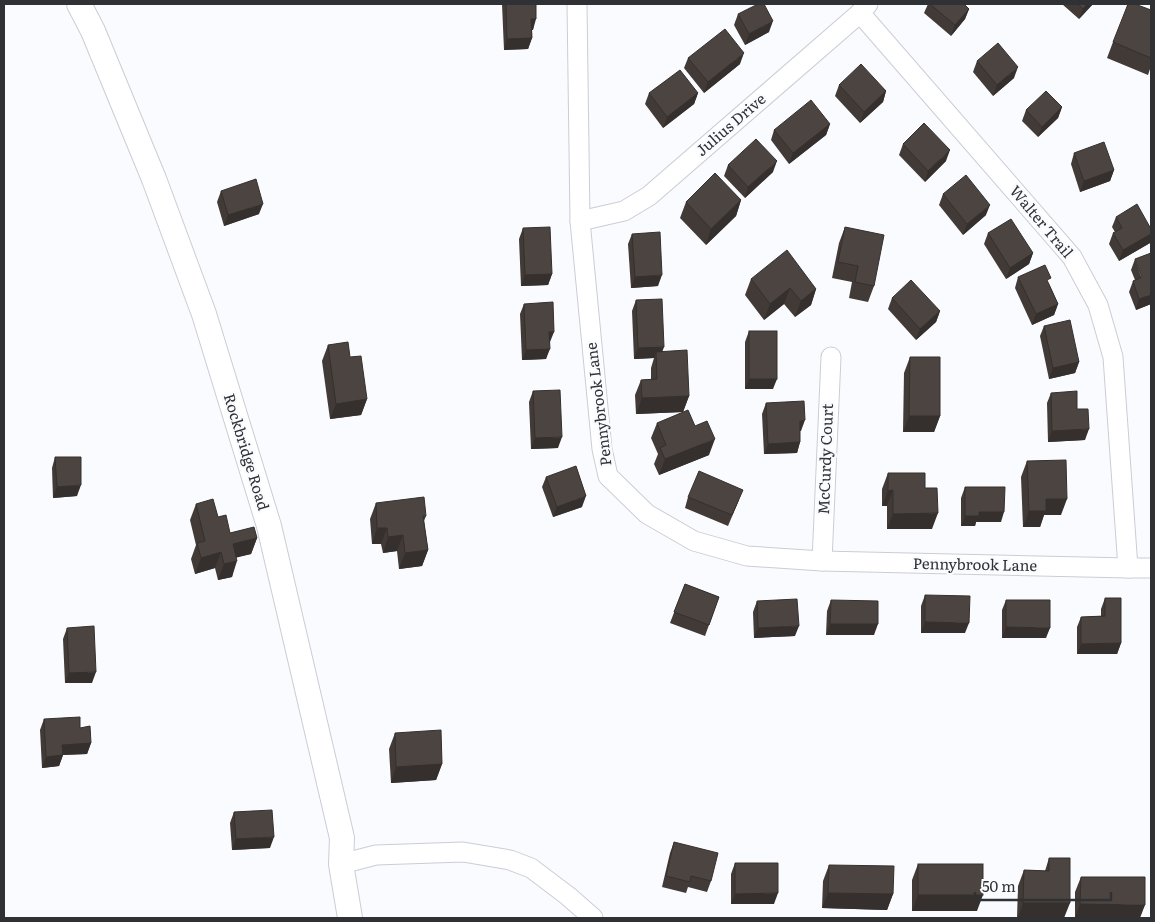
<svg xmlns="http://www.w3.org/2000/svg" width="1155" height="922" font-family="Literata,serif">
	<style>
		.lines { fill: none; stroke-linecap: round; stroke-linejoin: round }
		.minor-casing { stroke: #cbcdd6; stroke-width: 21 }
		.major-casing { stroke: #cbcdd6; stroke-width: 26 }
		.minor { stroke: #fff; stroke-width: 19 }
		.major { stroke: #fff; stroke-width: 24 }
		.wall { fill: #413a37 }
		.shaded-wall { fill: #35302d }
		.building { fill: #4c4440; stroke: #35302d }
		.labels { text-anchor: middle; stroke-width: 5; stroke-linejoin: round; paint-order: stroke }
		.street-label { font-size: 15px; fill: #303134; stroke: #fafbfe }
	</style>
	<rect width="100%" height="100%" fill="#fafbfe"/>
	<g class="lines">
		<defs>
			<g id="minor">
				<polyline points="577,4 580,221 602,449 608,476 647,514 694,541 747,556 822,561 1128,568 1151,568"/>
				<polyline points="860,13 1072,257 1098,305 1113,357 1128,568"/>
				<polyline points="580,221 624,211 649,196 860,13 868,4"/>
				<polyline points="822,561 831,357"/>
				<polyline points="341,864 376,855 463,852 510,860 531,868 568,896 593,918"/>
			</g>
			<polyline id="major" points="79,4 93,31 154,179 204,314 269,526 342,838 341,864 350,918"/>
		</defs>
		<use href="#minor" class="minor-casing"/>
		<use href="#major" class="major-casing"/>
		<use href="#minor" class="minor"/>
		<use href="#major" class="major"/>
	</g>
	<g class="wall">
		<polygon points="502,4 536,4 533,30 532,30 532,38 528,49 504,50"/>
		<polygon points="928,4 964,4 969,9 965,19 951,36 924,13"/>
		<polygon points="1062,4 1093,4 1079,19"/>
		<polygon points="1151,10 1151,66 1148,75 1107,58 1113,42"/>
		<polygon points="738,14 769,32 745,45 734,25"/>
		<polygon points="688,58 740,64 704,93 684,68"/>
		<polygon points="977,61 1014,78 993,96 973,72"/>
		<polygon points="839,85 886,91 883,102 860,123 835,96"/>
		<polygon points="649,93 698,93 694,104 663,128 645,104"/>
		<polygon points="1062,107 1058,118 1038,137 1022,121 1026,110"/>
		<polygon points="830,124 826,135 789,164 771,140 774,130"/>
		<polygon points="903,144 946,161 925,182 899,155"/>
		<polygon points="1074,153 1114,170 1110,181 1080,192 1071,164"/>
		<polygon points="728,165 773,172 745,198 724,176"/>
		<polygon points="221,191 259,214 224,226 217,202"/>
		<polygon points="943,194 986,215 963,235 939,205"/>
		<polygon points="741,200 736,216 706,245 680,218 686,202"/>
		<polygon points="1116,217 1151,229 1151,239 1150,243 1119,261 1109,244 1113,233 1115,232 1112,227"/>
		<polygon points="845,227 874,286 868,302 849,298 852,282 832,278 839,243"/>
		<polygon points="523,228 552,274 548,285 521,286 519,239"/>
		<polygon points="988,233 1033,253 1029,264 1006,279 984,244"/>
		<polygon points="632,234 658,286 631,288 628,244"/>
		<polygon points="1135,259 1151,304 1136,310 1129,292 1133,281 1135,280 1131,270"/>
		<polygon points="1018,277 1049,284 1058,304 1054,315 1032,325 1015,288"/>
		<polygon points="751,279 816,289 811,305 795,317 784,304 764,320 745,295"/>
		<polygon points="892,298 940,311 936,322 916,340 888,309"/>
		<polygon points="636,300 662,352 689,396 683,412 636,414 635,395 641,380 651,379 651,368 654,358 634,359 632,311"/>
		<polygon points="524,304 550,342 546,359 522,360 520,314"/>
		<polygon points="1044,326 1079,362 1075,373 1049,379 1040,336"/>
		<polygon points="749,331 773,389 745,389 745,342"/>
		<polygon points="328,345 350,357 367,399 361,415 330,419 322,361"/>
		<polygon points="910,357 940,416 934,432 903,432 904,373"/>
		<polygon points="533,391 558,448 531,449 529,402"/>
		<polygon points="1051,393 1077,409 1085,440 1048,442 1047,403"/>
		<polygon points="766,403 801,431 800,431 800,442 797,453 764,454 762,414"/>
		<polygon points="657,423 695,426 709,455 659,475 654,464 658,454 651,438"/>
		<polygon points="55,457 77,496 53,498 52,468"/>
		<polygon points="1027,461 1061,515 1044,515 1040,527 1023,527 1021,477"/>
		<polygon points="888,473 925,488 932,529 887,529 887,506 882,506 882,489"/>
		<polygon points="546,477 582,507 553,517 542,487"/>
		<polygon points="965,487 1001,522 976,522 975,526 961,526 961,498"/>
		<polygon points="688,497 739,500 728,526 685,508"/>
		<polygon points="376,503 426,516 424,521 428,550 422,566 399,569 397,551 383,553 381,544 372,544 370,519"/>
		<polygon points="196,504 218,517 230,533 257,538 251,554 236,557 232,577 218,580 215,568 195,574 191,559 196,545 190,520"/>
		<polygon points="685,584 719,597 705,636 670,623"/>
		<polygon points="925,595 965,633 921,633 921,606"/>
		<polygon points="1105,598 1121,643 1117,654 1077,654 1077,627 1081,617 1101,616 1101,609"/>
		<polygon points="831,600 874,635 826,635 827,611"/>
		<polygon points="1006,600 1046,638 1002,638 1002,610"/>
		<polygon points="757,601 795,636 754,638 753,612"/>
		<polygon points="67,628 92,683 65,683 63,639"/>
		<polygon points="44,719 80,728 91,743 87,754 63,755 59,766 42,768 40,730"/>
		<polygon points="395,733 442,764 436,780 391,783 389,749"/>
		<polygon points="234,812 270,848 232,850 230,823"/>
		<polygon points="674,842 711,881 707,892 688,887 686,893 662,887 670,853"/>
		<polygon points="1049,858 1064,918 1017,918 1018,886 1024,870 1045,871"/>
		<polygon points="735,863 774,904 731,904 731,874"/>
		<polygon points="918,864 977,911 912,911 912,880"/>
		<polygon points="829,865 893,894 887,910 822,908 823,881"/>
		<polygon points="1081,877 1140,918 1075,918 1075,892"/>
	</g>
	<g class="shaded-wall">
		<polygon points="1087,4 1093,4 1079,19 1083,9"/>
		<polygon points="969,9 965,19 951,36 955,25"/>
		<polygon points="531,19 536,19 533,30 527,30"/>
		<polygon points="773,21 769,32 745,45 749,34"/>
		<polygon points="532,38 528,49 504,50 507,39"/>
		<polygon points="744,53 740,64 704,93 708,82"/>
		<polygon points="1018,67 1014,78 993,96 997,85"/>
		<polygon points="886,91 883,102 860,123 864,112"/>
		<polygon points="698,93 694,104 663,128 667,117"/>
		<polygon points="1062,107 1058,118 1038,137 1042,127"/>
		<polygon points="830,124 826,135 789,164 793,153"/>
		<polygon points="950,150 946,161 925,182 928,171"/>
		<polygon points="777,161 773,172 745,198 748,187"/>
		<polygon points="1114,170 1110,181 1080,192 1084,181"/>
		<polygon points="741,200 736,216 706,245 711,229"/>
		<polygon points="263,204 259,214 224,226 228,215"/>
		<polygon points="990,205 986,215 963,235 967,224"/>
		<polygon points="1151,234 1151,239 1150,243 1119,261 1123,250"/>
		<polygon points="1033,253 1029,264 1006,279 1010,268"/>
		<polygon points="552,274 548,285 521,286 525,275"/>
		<polygon points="662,275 658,286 631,288 635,277"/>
		<polygon points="790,288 784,304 764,320 770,304"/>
		<polygon points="816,289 811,305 795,317 801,301"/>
		<polygon points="1151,295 1151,304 1136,310 1139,299"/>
		<polygon points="1058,304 1054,315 1032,325 1036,314"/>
		<polygon points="940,311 936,322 916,340 920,329"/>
		<polygon points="549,332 554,332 550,342 545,342"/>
		<polygon points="664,347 660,358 656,352 654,358 634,359 638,348"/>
		<polygon points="550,349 546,359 522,360 526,350"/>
		<polygon points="1079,362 1075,373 1049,379 1053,368"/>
		<polygon points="749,379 777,379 773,389 745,389"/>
		<polygon points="689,396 683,412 636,414 642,398"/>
		<polygon points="367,399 361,415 330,419 336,404"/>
		<polygon points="909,416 940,416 934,432 903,432"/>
		<polygon points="805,420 801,431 796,431 800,421"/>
		<polygon points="1089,429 1085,440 1048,442 1052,431"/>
		<polygon points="562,437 558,448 531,449 535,438"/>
		<polygon points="715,439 709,455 659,475 665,459"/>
		<polygon points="800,442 797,453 764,454 768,444"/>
		<polygon points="81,485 77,496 53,498 57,487"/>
		<polygon points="893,490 887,506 882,506 888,491"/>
		<polygon points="586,496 582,507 553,517 557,507"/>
		<polygon points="1046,499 1067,499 1061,515 1044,515 1040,527 1023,527 1029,511"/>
		<polygon points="979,512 1004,512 1001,522 976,522 975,526 961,526 965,516"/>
		<polygon points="938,513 932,529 887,529 893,514"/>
		<polygon points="377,528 387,528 381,544 372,544"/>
		<polygon points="403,535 397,551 383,553 388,537"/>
		<polygon points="257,538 251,554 227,560 233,544"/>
		<polygon points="428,550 422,566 399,569 405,553"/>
		<polygon points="221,552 215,568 195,574 201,558"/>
		<polygon points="237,561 232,577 218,580 224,564"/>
		<polygon points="925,622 969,623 965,633 921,633"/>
		<polygon points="830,624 878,624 874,635 826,635"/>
		<polygon points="799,626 795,636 754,638 758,628"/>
		<polygon points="1006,627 1050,628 1046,638 1002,638"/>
		<polygon points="1121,643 1117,654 1077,654 1081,644"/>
		<polygon points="96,672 92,683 65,683 69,673"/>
		<polygon points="91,743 87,754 58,755 62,745"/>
		<polygon points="63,755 59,766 42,768 46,757"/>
		<polygon points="442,764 436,780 391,783 396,767"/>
		<polygon points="274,837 270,848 232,850 236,839"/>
		<polygon points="778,893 774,904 731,904 735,894"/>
		<polygon points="828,893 893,894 887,910 822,908"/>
		<polygon points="918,895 983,895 977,911 912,911"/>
		<polygon points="1023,903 1070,903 1064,918 1018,918"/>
		<polygon points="1080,904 1145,905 1140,918 1075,918"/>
	</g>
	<g class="building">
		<polygon points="506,4 536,4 536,19 531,19 532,38 507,39"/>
		<polygon points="758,4 764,4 773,21 749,34 738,14"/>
		<polygon points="930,4 964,4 969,9 955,25"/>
		<polygon points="1078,4 1087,4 1083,9"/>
		<polygon points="1128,4 1135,4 1151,10 1151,58 1113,42"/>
		<polygon points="725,29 744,53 708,82 688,58"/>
		<polygon points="998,43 1018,67 997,85 977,61"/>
		<polygon points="861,64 886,91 864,112 839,85"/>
		<polygon points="680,70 698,93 667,117 649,93"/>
		<polygon points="1046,91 1062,107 1042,127 1026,110"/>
		<polygon points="811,100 830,124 793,153 774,130"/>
		<polygon points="924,123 950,150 928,171 903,144"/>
		<polygon points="756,139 777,161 748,187 728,165"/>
		<polygon points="1104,142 1114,170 1084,181 1074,153"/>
		<polygon points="715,173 741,200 711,229 686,202"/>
		<polygon points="966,175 990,205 967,224 943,194"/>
		<polygon points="256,179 263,204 228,215 221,191"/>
		<polygon points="1137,204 1151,229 1151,234 1123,250 1113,233 1122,228 1116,217"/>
		<polygon points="1011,219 1033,253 1010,268 988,233"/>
		<polygon points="550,227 552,274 525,275 523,228"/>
		<polygon points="845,227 884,235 874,286 855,282 858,266 838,262"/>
		<polygon points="660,232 662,275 635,277 632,234"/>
		<polygon points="787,250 816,289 801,301 790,288 770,304 751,279"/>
		<polygon points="1151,253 1151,295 1139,299 1133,281 1142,277 1135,259"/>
		<polygon points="1045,265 1051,278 1047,280 1058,304 1036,314 1018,277"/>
		<polygon points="911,280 940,311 920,329 892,298"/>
		<polygon points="662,299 664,347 638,348 636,300"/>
		<polygon points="553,302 554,332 549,332 550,349 526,350 524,304"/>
		<polygon points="1070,320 1079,362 1053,368 1044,326"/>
		<rect x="749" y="331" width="28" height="48"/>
		<polygon points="348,342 350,357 361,356 367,399 336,404 328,345"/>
		<polygon points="687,350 689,396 642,398 641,380 657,379 656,352"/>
		<polygon points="910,357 940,357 940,416 909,416"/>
		<polygon points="560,390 562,437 535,438 533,391"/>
		<polygon points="1077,391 1077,409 1088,409 1089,429 1052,431 1051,393"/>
		<polygon points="804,401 805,420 800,421 800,442 768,444 766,403"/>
		<polygon points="688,410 695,426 707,421 715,439 665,459 660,448 666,445 657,423"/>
		<polygon points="55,457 81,457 81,485 57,487"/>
		<polygon points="1066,460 1067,499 1046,499 1046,511 1029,511 1027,461"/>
		<polygon points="576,466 586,496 557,507 546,477"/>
		<polygon points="699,471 743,490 732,515 688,497"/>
		<polygon points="888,473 925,473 925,488 937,488 938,513 893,514 893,490 888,491"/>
		<polygon points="965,487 1005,487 1004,512 979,512 979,516 965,516"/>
		<polygon points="424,497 426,516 423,516 428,550 405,553 403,535 388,537 387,528 377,528 376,503"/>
		<polygon points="213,499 218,517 226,515 230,533 254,527 257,538 233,544 237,561 224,564 221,552 201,558 197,543 205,541 196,504"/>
		<polygon points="685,584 719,597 709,625 674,612"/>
		<polygon points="925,595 970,596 969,623 925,622"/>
		<polygon points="1105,598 1121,598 1121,643 1081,644 1081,617 1105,616"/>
		<polygon points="797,599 799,626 758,628 757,601"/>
		<polygon points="831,600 878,601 878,624 830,624"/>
		<polygon points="1006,600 1050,600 1050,628 1006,627"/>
		<polygon points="94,626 96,672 69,673 67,628"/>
		<polygon points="80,717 80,728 90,726 91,743 62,745 63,755 46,757 44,719"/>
		<polygon points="441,730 442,764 396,767 395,733"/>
		<polygon points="272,810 274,837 236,839 234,812"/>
		<polygon points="674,842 718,853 711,881 691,876 690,882 666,876"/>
		<polygon points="1049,858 1070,858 1070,903 1023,903 1024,870 1049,871"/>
		<polygon points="735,863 778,863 778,893 735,894"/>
		<rect x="918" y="864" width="65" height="31"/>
		<polygon points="829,865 894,866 893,894 828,893"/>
		<polygon points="1081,877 1145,877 1145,905 1080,904"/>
	</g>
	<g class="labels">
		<g class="street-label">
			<text transform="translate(731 125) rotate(-41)" y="5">Julius Drive</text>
			<text transform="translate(1041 222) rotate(50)" y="5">Walter Trail</text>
			<text transform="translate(599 404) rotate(-97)" y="5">Pennybrook Lane</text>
			<text transform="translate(246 452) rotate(73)" y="5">Rockbridge Road</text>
			<text transform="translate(826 459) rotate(-88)" y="5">McCurdy Court</text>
			<text transform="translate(975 565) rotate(1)" y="5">Pennybrook Lane</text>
		</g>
	</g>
	<rect width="1155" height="922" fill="none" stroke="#303134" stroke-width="10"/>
	<path d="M975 892v8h136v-8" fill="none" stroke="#303134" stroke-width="2.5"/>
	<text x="982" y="892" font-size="15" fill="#303134" stroke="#fafbfe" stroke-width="4" paint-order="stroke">50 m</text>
</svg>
